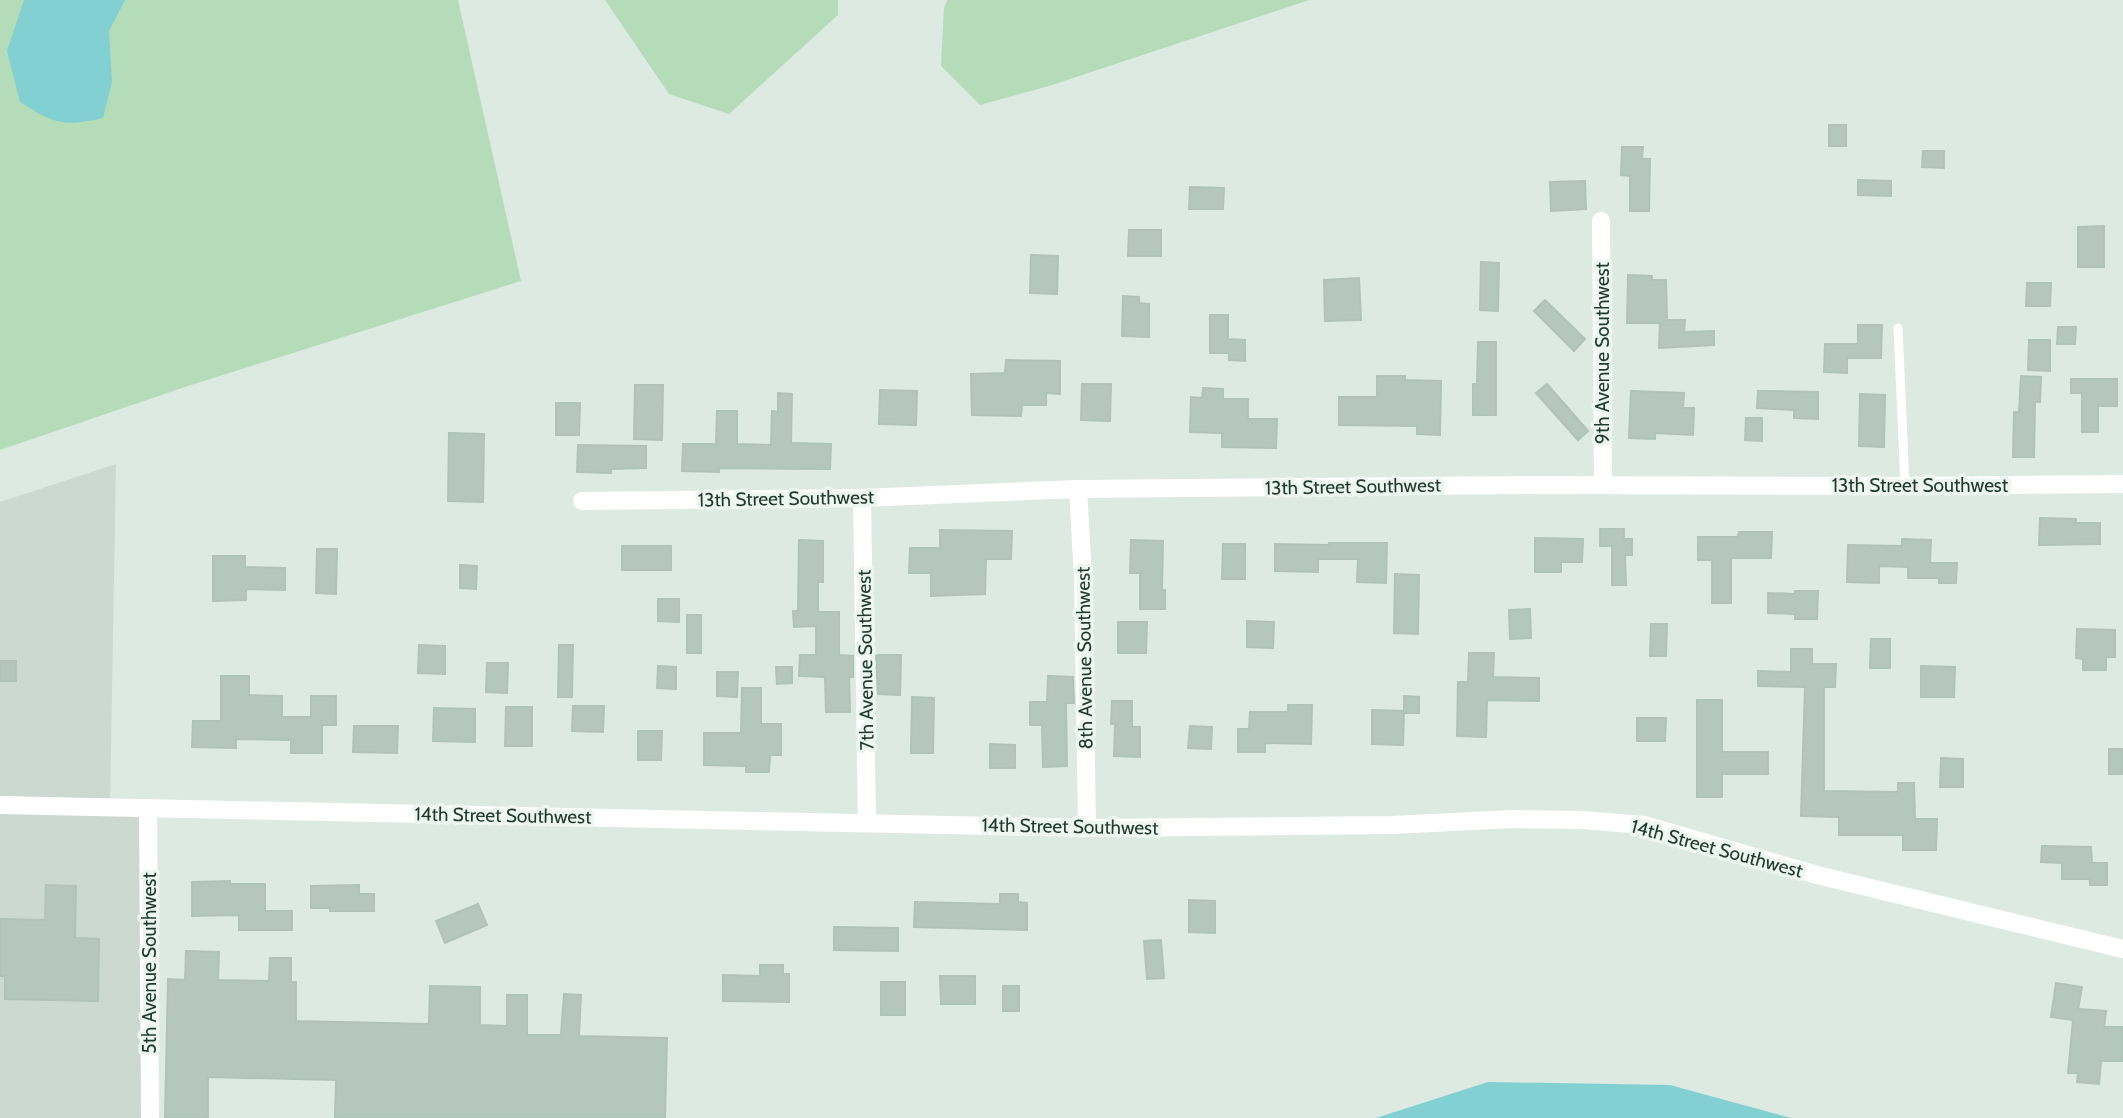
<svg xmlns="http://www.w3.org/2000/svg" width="2123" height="1118" font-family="Cabin,sans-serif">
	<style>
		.built { fill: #cbd9d1 }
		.green { fill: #b4dcb9 }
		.water { fill: #82d0d2 }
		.building { fill: #b5c7bd; stroke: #afc3b8; stroke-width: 2 }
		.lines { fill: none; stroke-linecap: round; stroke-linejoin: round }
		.service { stroke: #fff; stroke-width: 9 }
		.minor { stroke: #fff; stroke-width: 18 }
		.labels { text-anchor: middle; stroke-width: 7; stroke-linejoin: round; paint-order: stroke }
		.street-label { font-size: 19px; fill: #1e392e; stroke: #edf6f0 }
	</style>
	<rect width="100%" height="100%" fill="#ddeae2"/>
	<polygon class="built" points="116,464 110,807 148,808 150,1118 0,1118 0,502"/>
	<g class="green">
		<polygon points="0,0 458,0 521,281 185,387 0,450"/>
		<polygon points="605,0 838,0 838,15 729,114 669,94"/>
		<polygon points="947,0 1309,0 1049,86 980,105 941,66 944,8"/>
	</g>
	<g class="water">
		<path d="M24 0H125L109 31 112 82 103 118C64 127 54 124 20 102L7 51Z"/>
		<polygon points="1488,1082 1670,1085 1791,1118 1376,1118"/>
	</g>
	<g class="building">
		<rect x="1829" y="125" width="17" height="21"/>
		<polygon points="1622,147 1643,147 1642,159 1650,159 1649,211 1630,211 1630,176 1621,175"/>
		<polygon points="1923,151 1944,151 1944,168 1922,167"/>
		<polygon points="1858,180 1891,181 1891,196 1858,195"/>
		<polygon points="1585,181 1586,209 1551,211 1550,182"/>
		<polygon points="1190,187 1224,188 1223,209 1189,209"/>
		<polygon points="2104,226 2104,267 2078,267 2078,227"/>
		<polygon points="1129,230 1161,230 1161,256 1128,256"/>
		<polygon points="1031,255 1058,256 1057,294 1030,293"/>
		<polygon points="1481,262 1499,263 1498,311 1480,310"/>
		<polygon points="1628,275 1652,276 1652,280 1666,280 1667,320 1685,320 1684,332 1714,331 1714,345 1659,348 1660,323 1627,323"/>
		<polygon points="1359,278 1361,320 1325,321 1324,280"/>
		<polygon points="2027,283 2051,283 2050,306 2026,306"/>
		<polygon points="1123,296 1139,297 1139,303 1149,304 1149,337 1122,336"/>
		<polygon points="1545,300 1585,339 1574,351 1534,311"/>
		<polygon points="1210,315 1228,315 1228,339 1245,340 1245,361 1229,360 1229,353 1210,353"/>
		<polygon points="1858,325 1882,325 1881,358 1847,358 1847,373 1824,372 1825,344 1858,344"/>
		<polygon points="2058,327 2076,327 2075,344 2057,344"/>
		<polygon points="2029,340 2050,340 2050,371 2028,370"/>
		<polygon points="1478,342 1496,342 1496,415 1473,415 1473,384 1477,384"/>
		<polygon points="1006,360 1060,361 1060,394 1046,393 1046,405 1022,405 1021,416 972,415 971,374 1005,373"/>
		<polygon points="1377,376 1405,376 1405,380 1441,381 1440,435 1417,434 1417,426 1339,425 1339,397 1377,397"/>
		<polygon points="2021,376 2041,377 2040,402 2035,402 2034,457 2013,457 2014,412 2019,412"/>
		<polygon points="2071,379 2117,379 2117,406 2098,406 2098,432 2082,432 2082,393 2071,393"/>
		<polygon points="1082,384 1111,384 1110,421 1081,420"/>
		<polygon points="1547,384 1588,431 1578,440 1536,393"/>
		<polygon points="635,385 663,385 662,440 634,439"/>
		<polygon points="1203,388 1223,389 1223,399 1248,399 1248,419 1277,419 1276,448 1222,447 1222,433 1190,432 1191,397 1202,398"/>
		<polygon points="880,390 917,391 916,425 879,424"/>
		<polygon points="1631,391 1684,393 1683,408 1694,408 1693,435 1655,433 1655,439 1629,438"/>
		<polygon points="1758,391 1818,392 1818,419 1794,418 1794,410 1757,408"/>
		<polygon points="778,393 792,394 791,443 831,444 830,469 719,468 719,472 682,471 683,444 716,444 717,411 737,411 737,444 771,445 772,411 778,412"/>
		<polygon points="1860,394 1885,395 1884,447 1859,446"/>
		<polygon points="556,403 580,403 579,435 556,435"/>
		<polygon points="1746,418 1762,418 1762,441 1745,440"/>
		<polygon points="449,433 484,434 483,502 448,501"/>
		<polygon points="578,445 646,446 646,468 611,469 611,473 577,472"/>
		<polygon points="2040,518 2076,519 2076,523 2100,523 2100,544 2039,545"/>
		<polygon points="1600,529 1624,529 1624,539 1632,539 1632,555 1625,555 1626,585 1612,585 1612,546 1600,546"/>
		<polygon points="940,530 1012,531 1011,559 986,559 985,594 931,596 931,573 909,573 910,548 940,548"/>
		<polygon points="1739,532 1772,532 1771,558 1731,558 1731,603 1712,603 1712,560 1698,560 1698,537 1738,537"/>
		<polygon points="1535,538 1583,539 1582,562 1561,562 1561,572 1535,572"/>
		<polygon points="1902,539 1931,540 1930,563 1957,563 1956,583 1939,583 1939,578 1908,578 1908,567 1879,566 1879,583 1847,582 1848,545 1902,546"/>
		<polygon points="799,540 823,541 823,582 818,582 818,612 839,612 839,655 853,656 853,677 849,677 850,712 826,712 825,677 799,676 800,655 816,655 816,626 794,627 793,611 798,611"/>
		<polygon points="1131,540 1163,541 1162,590 1165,590 1165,609 1140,609 1140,573 1130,573"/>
		<polygon points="1329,543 1387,543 1386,583 1357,582 1358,559 1318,559 1318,572 1275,571 1275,544 1329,545"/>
		<polygon points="1223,544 1245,544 1245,579 1222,579"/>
		<rect x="622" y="546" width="49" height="24"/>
		<polygon points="317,549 337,549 336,594 316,593"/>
		<polygon points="213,556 245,556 245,567 285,568 285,590 246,589 246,600 213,601"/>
		<polygon points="460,565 477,566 476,589 460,588"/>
		<polygon points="1395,574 1419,575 1418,634 1394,633"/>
		<polygon points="1795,591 1818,591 1817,619 1795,619 1795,614 1768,613 1768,593 1795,594"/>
		<polygon points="658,599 679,599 679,622 658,621"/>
		<polygon points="1530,609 1531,638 1510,639 1509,610"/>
		<rect x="687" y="615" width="14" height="38"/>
		<polygon points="1247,621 1274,622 1273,648 1247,647"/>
		<polygon points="1118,622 1147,622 1146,653 1118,653"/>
		<polygon points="1651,624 1667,624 1666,656 1650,656"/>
		<polygon points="2077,629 2115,630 2115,657 2106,657 2106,670 2083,670 2083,659 2076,658"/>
		<polygon points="1871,639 1890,639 1890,668 1870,668"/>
		<polygon points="419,645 445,646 445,674 418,673"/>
		<polygon points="559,645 573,645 572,697 558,697"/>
		<polygon points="1791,649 1812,649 1812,664 1836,664 1835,687 1824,687 1824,791 1898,792 1898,783 1914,783 1915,819 1937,819 1936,850 1903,850 1903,835 1839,835 1839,817 1801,816 1805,687 1758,686 1758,671 1791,672"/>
		<polygon points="1469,653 1494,653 1493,677 1539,678 1539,701 1487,700 1486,737 1457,736 1458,682 1468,682"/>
		<polygon points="878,655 901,655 900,695 878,694 876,656"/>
		<rect x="0" y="661" width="16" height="20"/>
		<polygon points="487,663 508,663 507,693 486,692"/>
		<polygon points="658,666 676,667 676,689 657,688"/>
		<polygon points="1921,666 1955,667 1954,697 1921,697"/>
		<polygon points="776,667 792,667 792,683 777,684"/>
		<polygon points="717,672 738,672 737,697 717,696"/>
		<polygon points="221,676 249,676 249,695 282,696 282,717 311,717 311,696 336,696 336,725 322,725 322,753 291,753 291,740 236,739 236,748 192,747 193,721 221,721"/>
		<polygon points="1048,676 1073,677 1074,703 1066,703 1067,766 1043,767 1042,725 1030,725 1030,702 1047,702"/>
		<polygon points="742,688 761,688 761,724 781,724 781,755 770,755 769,772 746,772 746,766 704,765 704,733 741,733"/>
		<polygon points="1404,696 1419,697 1419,713 1404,713"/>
		<polygon points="912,697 934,698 933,753 911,753"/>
		<polygon points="1697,700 1722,700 1722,752 1768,752 1768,774 1722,774 1722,797 1697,797"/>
		<polygon points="1112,701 1132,701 1132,727 1140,727 1140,757 1114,756 1115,724 1111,724"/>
		<polygon points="1288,705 1312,705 1311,744 1265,743 1265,752 1238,752 1238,729 1249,729 1250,712 1288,712"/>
		<polygon points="573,706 604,706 603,732 572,731"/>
		<polygon points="506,707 532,707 532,746 505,746"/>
		<polygon points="434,708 475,709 475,742 433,741"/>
		<polygon points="1372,710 1404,711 1403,745 1372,744"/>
		<polygon points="1637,718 1666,718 1665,741 1637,741"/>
		<polygon points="354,726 398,726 397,753 353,752"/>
		<polygon points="1190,726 1212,727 1211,749 1188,748"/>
		<polygon points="638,731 662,731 661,760 638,760"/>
		<polygon points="990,744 1015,745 1015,768 990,768"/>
		<rect x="2109" y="749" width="14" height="25"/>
		<polygon points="1941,758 1963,759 1963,787 1940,787"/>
		<polygon points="2042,846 2091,847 2092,863 2107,863 2107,885 2090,885 2090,879 2062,879 2062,863 2041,862"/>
		<polygon points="230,881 230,884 265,884 265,911 292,911 292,930 239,930 239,915 192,916 192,882"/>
		<polygon points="46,885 76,886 75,938 99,939 98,1001 5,999 5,976 0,976 0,919 45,920"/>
		<polygon points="359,885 359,894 374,894 374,911 330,911 330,908 311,908 311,886"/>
		<polygon points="1000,894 1018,894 1018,902 1027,903 1027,930 914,927 915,902 1000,904"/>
		<polygon points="1189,900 1215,901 1215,933 1189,932"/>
		<polygon points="478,904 487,925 445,943 436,921"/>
		<polygon points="834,927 898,928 898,951 834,950"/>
		<polygon points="1161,940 1164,978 1147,979 1144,941"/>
		<polygon points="186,951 219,952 218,980 269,981 270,958 291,958 291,982 296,982 296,1021 429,1024 430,986 480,987 480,1025 507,1026 507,995 527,995 527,1035 561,1035 564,994 581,995 579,1036 667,1038 665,1118 335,1118 336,1080 208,1077 208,1118 165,1118 168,979 185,980"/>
		<polygon points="760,965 783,965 783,974 789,974 789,1002 723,1001 723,975 760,976"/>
		<polygon points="940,976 975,976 975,1004 941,1004"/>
		<rect x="881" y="982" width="24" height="33"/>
		<polygon points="2056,983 2082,987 2078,1009 2106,1011 2104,1027 2123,1027 2123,1061 2101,1061 2099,1084 2077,1082 2078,1073 2068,1073 2073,1020 2051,1017"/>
		<rect x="1003" y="986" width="16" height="25"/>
	</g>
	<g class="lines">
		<polyline class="service" points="1898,328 1905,486"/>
		<g class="minor">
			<polyline points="1601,221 1603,485"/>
			<polyline points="1078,489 1083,577 1087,828"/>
			<polyline points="862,498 867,822"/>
			<polyline points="582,501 862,498 1078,489 1527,485 1905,486 2123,484"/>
			<polyline points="0,805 1087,828 1392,825 1513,819 1582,820 1644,825 1817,875 2123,949"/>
			<polyline points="148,808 150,1118"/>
		</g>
	</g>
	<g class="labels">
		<g class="street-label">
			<text transform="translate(1602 353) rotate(-90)" y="7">9th Avenue Southwest</text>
			<text x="1920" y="492">13th Street Southwest</text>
			<text transform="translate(1353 486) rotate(-1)" y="7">13th Street Southwest</text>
			<text transform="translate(786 498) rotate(-1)" y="7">13th Street Southwest</text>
			<text transform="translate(1084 658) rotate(-91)" y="7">8th Avenue Southwest</text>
			<text transform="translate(865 660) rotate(-91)" y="7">7th Avenue Southwest</text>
			<text transform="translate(503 815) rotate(1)" y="7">14th Street Southwest</text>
			<text transform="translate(1070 826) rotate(1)" y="7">14th Street Southwest</text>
			<text transform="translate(1717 848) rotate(15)" y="7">14th Street Southwest</text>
			<text transform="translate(149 963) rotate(-90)" y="7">5th Avenue Southwest</text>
		</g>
	</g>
</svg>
